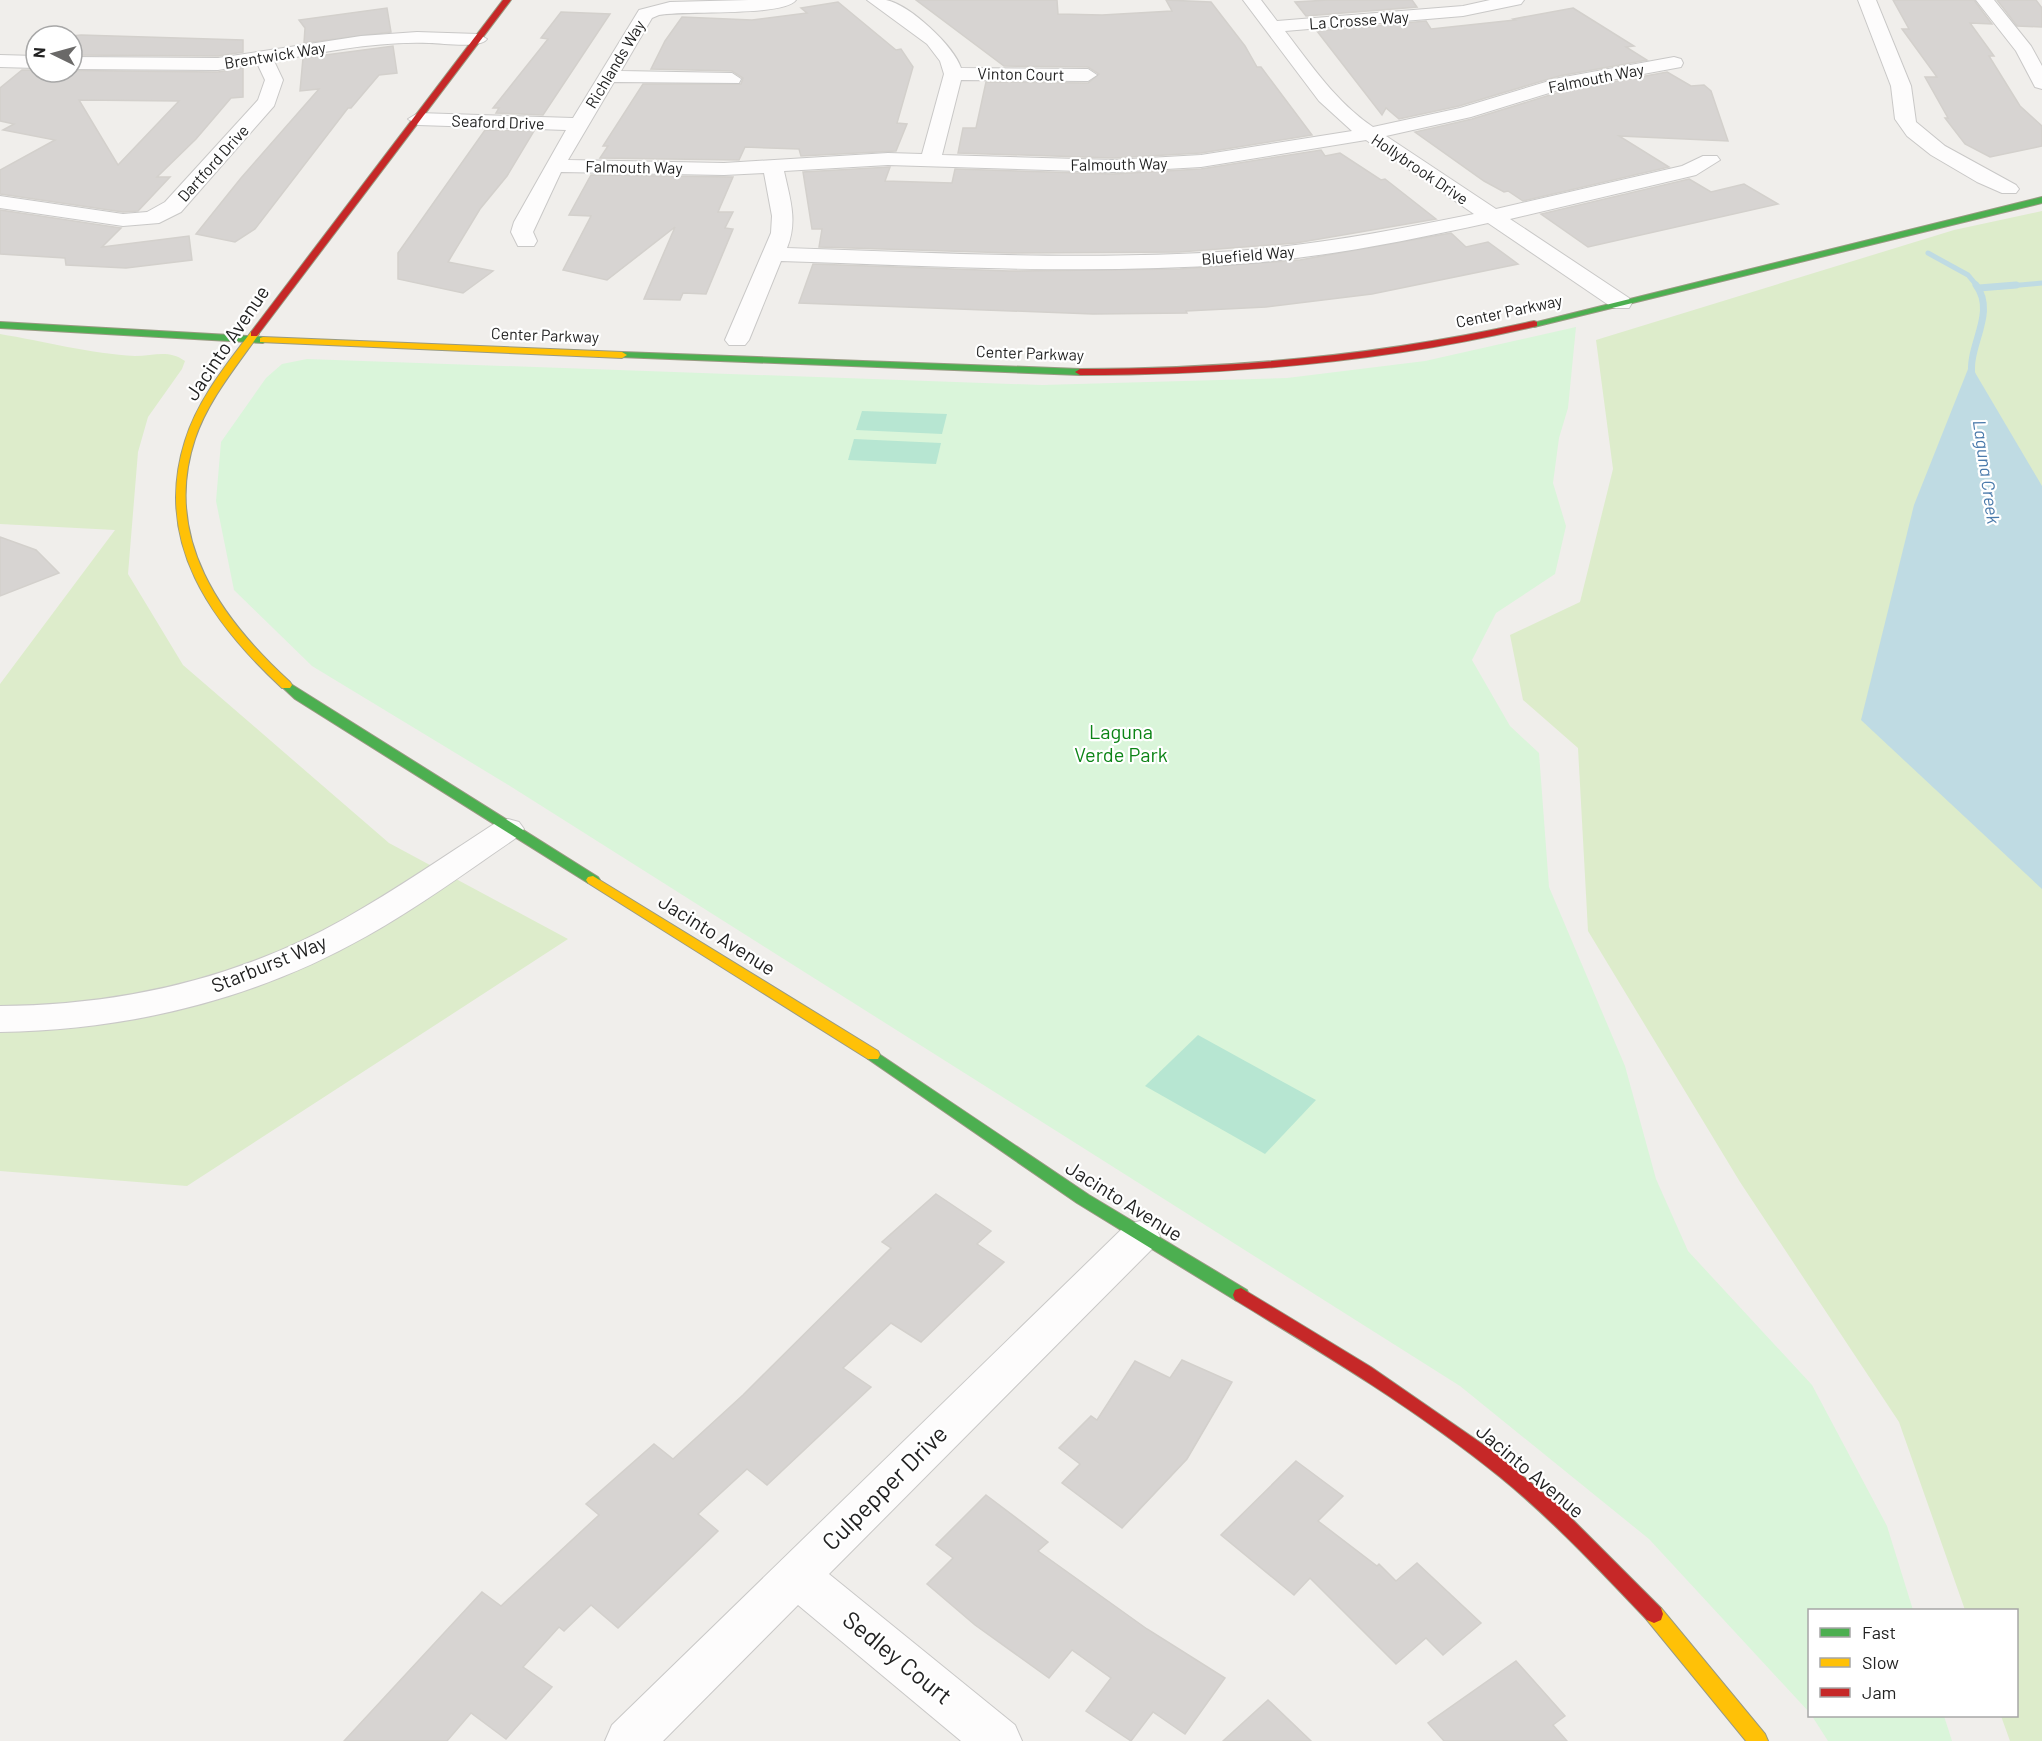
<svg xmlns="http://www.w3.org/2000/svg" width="2042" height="1741" font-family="Barlow,sans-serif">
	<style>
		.grass { fill: #ddeccb }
		.park { fill: #daf5da }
		.pitch { fill: #b7e6d2 }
		.water { fill: #bfdbe3 }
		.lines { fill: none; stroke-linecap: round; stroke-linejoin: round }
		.stream-far1 { stroke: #bfdbe3; stroke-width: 5 }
		.stream { stroke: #bfdbe3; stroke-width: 7 }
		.building { fill: #d7d4d2; stroke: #d3d0cc; stroke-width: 1.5; fill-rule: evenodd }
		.street-casing { stroke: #c9c8c7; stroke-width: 2 }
		.fast-casing { stroke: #999a82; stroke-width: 2 }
		.slow-casing { stroke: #999a82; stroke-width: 2 }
		.jam-casing { stroke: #999a82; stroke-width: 2 }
		.street { fill: #fdfcfc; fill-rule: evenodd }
		.fast { fill: #4caf50; fill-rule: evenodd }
		.slow { fill: #ffc107; fill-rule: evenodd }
		.jam { fill: #c62828; fill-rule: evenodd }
		.labels { text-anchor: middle; stroke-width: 4.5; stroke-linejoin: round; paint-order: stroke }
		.far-street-label { font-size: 16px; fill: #222; stroke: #fff }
		.far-water-label { font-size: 18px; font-style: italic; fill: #4a7aab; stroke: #fff }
		.street-label { font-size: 20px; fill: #222; stroke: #fff }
		.park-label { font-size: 20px; fill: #0c8416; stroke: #fff }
		.near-street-label { font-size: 24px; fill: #222; stroke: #fff }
	</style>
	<rect width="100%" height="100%" fill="#f0eeeb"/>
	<g class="grass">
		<polygon points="2042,211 2042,1741 2010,1741 2001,1716 2016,1716 2016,1610 1965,1610 1899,1422 1740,1182 1588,931 1578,748 1523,700 1510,635 1580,602 1613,469 1596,340 1954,230"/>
		<path d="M0 334C42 341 93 354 135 356 154 356 168 349 185 361L182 369 148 417 138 452 128 574 183 665 389 843 568 939 187 1186 0 1171V684L115 530 0 524Z"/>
	</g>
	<g class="park">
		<polygon points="1576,327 1568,408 1559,438 1553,483 1566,526 1555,574 1496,613 1472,660 1510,726 1539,753 1549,887 1625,1066 1656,1179 1688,1251 1812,1385 1887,1526 1913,1610 1810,1610 1809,1712 1649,1539 1460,1386 510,786 312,666 234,590 216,501 221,442 266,378 282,364 307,359 1042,385 1287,378 1425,361"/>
		<polygon points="1812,1716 1944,1716 1952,1741 1828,1741"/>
	</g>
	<g class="pitch">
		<polygon points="862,411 947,414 942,434 856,430"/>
		<polygon points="854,439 941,443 936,464 848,460"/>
		<polygon points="1198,1035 1316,1100 1265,1154 1145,1086"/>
	</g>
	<polygon class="water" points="1970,364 2042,486 2042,889 1861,720 1914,505"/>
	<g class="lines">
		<g class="stream-far1">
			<polyline points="1928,253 1968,275 1978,287"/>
			<polyline points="1998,287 2042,283"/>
		</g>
		<g class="stream">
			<polyline points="1979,288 2016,285"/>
			<path d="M1972 376C1967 346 1997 313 1976 285"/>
		</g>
	</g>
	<g class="building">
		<polygon points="916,0 1057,0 1058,14 1102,15 1172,11 1166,0 1211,2 1245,46 1257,67 1261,67 1312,135 1201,153 1113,158 958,153 963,128 976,128 986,82 1088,83 1099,74 1088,67 1004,66"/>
		<polygon points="1328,0 1412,0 1417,7 1306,16 1295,2"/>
		<polygon points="1893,0 1974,0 1992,24 1970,23 1994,56 1989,56 2020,106 2042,126 2042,146 1990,157 1965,144 1945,118 1948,118 1925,77 1937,77 1902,29 1909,29"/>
		<polygon points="1997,0 2036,0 2042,8 2042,27 2017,26"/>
		<polygon points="838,2 896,50 901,49 913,67 897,123 907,124 896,151 801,156 799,149 745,147 739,160 600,158 608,146 603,146 643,84 741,84 743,78 732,71 651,69 665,41 682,17 752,20 807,13 801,8"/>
		<polygon points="387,8 391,32 304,43 305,28 299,20"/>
		<polygon points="1573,8 1634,46 1626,47 1647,60 1559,76 1459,106 1399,119 1386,108 1382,115 1317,31 1426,21 1431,29 1515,20 1513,19"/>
		<polygon points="561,12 610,14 543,115 496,113 499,108 493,108 548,39 541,38"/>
		<polygon points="81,35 243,40 243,52 218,56 72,55 72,36"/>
		<polygon points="393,46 397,73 379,75 351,108 348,108 255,229 235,242 196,234 241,178 319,89 300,91 303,58"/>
		<path d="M243 68V97L231 98 196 139 157 177H170L138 211 123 212 0 194V170L55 140 3 130 14 124 0 121V88L22 70 218 72ZM79 100 179 101 118 165Z"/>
		<polygon points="1667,72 1691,86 1704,85 1711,91 1728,141 1619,136 1669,167 1523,201 1508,191 1504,192 1484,181 1415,132 1472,119 1563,91"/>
		<polygon points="485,130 534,131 507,176 480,209 448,262 493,271 463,293 398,279 398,253"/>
		<polygon points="1321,150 1325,156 1340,153 1381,180 1385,179 1436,219 1296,243 1180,252 1012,253 819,247 822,229 812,229 803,172 890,167 885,181 952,183 955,169 1113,174 1201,169"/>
		<polygon points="591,175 733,177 718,212 733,212 725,228 733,229 706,294 683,293 680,300 644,299 675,227 607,280 563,270 591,216 569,215"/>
		<polygon points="1689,179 1711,192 1744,184 1778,204 1588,247 1541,214"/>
		<polygon points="0,210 121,228 102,247 189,236 192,260 126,268 66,265 65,258 0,254"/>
		<polygon points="1451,233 1466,247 1488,242 1518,264 1372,294 1266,307 1186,311 1187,313 1093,314 799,303 813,264 1009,271 1180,269 1300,260"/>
		<polygon points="0,537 36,550 59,573 0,596"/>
		<polygon points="936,1194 991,1231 977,1244 1004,1262 921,1342 891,1323 843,1368 871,1387 767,1485 747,1469 698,1514 718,1531 618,1628 591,1605 564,1631 559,1627 523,1667 552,1687 506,1739 471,1713 447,1741 344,1741 482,1592 501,1606 599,1515 586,1504 654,1444 673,1459 743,1395 891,1248 882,1242"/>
		<polygon points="1182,1360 1232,1382 1187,1459 1122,1528 1062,1483 1080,1464 1059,1448 1091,1416 1097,1420 1135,1361 1170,1378"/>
		<polygon points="1296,1461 1343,1496 1318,1521 1377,1566 1379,1564 1396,1581 1417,1563 1481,1623 1443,1655 1426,1638 1396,1664 1310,1578 1294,1595 1221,1535"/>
		<polygon points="986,1495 1048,1542 1038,1551 1147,1629 1225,1678 1185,1734 1153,1712 1131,1741 1086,1711 1111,1678 1072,1650 1049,1678 975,1625 927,1584 953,1558 936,1545"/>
		<polygon points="1516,1661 1565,1716 1553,1725 1567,1741 1444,1741 1428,1723"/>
		<polygon points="1268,1700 1311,1741 1223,1741"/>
	</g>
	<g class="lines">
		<defs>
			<g id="street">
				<path d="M749 0H796C784 17 682 10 659 15L652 18 621 71 732 73 741 79 739 83 614 82 568 160 724 163 888 153 922 154 944 74 940 61 927 44 867 0C873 0 880 0 886 0 909 4 954 46 961 68L1088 69 1097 75 1088 81 961 80 942 155 1113 160 1201 155 1352 131 1319 101 1243 0H1261L1277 21 1463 6 1490 0H1524L1521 4 1463 16 1285 31C1312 66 1336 102 1373 127L1460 108 1559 78 1674 57 1681 59 1683 63 1681 67 1562 89 1471 117 1386 136 1496 209 1682 166 1703 156H1717L1720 160 1696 175 1510 219 1629 298 1632 303 1629 308H1613L1488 223C1406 241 1321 258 1237 264 1085 275 933 266 781 261L749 340 745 345H729L725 340 771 233 772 216 764 173 724 175 561 172 533 232 537 241 534 246H518L511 232 514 222 566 130 418 125 408 119 418 113 573 118 639 10 670 2ZM1366 140 1474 214C1396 230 1316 245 1236 251 1086 261 937 253 787 248 798 221 790 199 784 171L888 165 1113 172 1201 167Z"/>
				<polygon points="1858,0 1876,0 1911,86 1916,122 1945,146 2016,185 2019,189 2016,193 2002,193 1977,182 1931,155 1907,136 1895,119 1891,86"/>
				<polygon points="1976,0 1994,0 2031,46 2042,66 2042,89 2035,87 2016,51"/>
				<path d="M417 32 478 34 487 39C481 49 442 43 429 43 377 41 325 52 274 61L283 80 274 106 181 212 159 223 123 226 0 208V196L123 214 147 212 165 202 258 100 265 80 257 63 218 70 72 69V57L218 58 361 36Z"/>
				<polygon points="0,55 36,56 36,68 0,67"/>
				<path d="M508 819 519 822 524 829 519 836C469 870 420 906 367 936 254 1000 129 1030 0 1032V1006C122 1005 237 979 344 919 396 890 446 855 497 822Z"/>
				<polygon points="1140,1221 1154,1225 1160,1236 1154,1247 829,1574 1015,1725 1022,1741 961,1741 798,1605 663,1741 605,1741 612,1725 1126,1225"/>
			</g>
			<g id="fast">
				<polygon points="2042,197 2042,203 1534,327 1529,324"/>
				<polygon points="0,322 263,337 268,340 263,343 0,328"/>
				<polygon points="622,352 1080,369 1085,372 1080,375 619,357 619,353"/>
				<polygon points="286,681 598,877 600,880 598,883 588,883 295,699 280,685"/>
				<polygon points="873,1050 1089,1195 1247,1290 1249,1295 1247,1300 1241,1302 1235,1300 1077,1203 868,1059 866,1055 868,1051"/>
			</g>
			<g id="slow">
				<path d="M254 331 259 334C236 367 208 400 195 439 162 538 221 619 290 682L292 685 290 688H282C211 622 153 542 185 441 197 401 226 365 251 332Z"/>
				<polygon points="263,337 622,352 627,355 622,358 260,342 260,338"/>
				<polygon points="593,876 878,1051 880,1055 878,1059 868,1059 588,883 586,880 588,877"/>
				<polygon points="1654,1605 1661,1608 1765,1734 1768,1741 1746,1741 1647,1620 1645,1614 1647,1608"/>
			</g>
			<g id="jam">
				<polygon points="503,0 511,0 257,336 251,336 251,332"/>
				<path d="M1534 321 1537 322V326C1387 362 1234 375 1080 375L1075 372 1080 369C1234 369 1384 355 1534 321Z"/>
				<path d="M1241 1288 1371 1367 1491 1450 1558 1505 1661 1608 1663 1614 1661 1620 1654 1623 1647 1620C1600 1571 1553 1520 1500 1477 1417 1410 1326 1355 1235 1300L1233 1295 1235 1290Z"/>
			</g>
		</defs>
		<use href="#street" class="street-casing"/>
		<use href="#fast" class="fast-casing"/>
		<use href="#slow" class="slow-casing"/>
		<use href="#jam" class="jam-casing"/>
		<use href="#street" class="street"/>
		<use href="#fast" class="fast"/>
		<use href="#slow" class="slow"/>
		<use href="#jam" class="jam"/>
	</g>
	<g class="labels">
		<g class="far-street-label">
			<text transform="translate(1359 20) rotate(-4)" y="6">La Crosse Way</text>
			<text transform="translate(275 55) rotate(-9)" y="6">Brentwick Way</text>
			<text transform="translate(615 64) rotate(-59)" y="6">Richlands Way</text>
			<text transform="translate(1021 74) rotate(1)" y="6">Vinton Court</text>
			<text transform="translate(1596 78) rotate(-11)" y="6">Falmouth Way</text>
			<text transform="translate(498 122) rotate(2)" y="6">Seaford Drive</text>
			<text transform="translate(213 163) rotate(-48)" y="6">Dartford Drive</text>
			<text transform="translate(1119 164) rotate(-1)" y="6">Falmouth Way</text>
			<text transform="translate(634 167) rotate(1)" y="6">Falmouth Way</text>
			<text transform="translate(1420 169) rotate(34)" y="6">Hollybrook Drive</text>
			<text transform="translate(1248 255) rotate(-5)" y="6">Bluefield Way</text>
			<text transform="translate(1509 311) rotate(-12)" y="6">Center Parkway</text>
			<text transform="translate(545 335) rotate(2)" y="6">Center Parkway</text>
			<text transform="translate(1030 353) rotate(2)" y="6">Center Parkway</text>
		</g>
		<g class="far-water-label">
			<text transform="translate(1986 472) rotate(82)" y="6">Laguna Creek</text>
		</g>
		<g class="street-label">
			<text transform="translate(227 343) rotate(-56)" y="7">Jacinto Avenue</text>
			<text transform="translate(717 935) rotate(32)" y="7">Jacinto Avenue</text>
			<text transform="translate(269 964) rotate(-22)" y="7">Starburst Way</text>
			<text transform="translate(1124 1201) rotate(32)" y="7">Jacinto Avenue</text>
			<text transform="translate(1530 1471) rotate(40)" y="7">Jacinto Avenue</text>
		</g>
		<g class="park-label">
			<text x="1121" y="739">Laguna<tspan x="1121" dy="23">Verde Park</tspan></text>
		</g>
		<g class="near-street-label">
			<text transform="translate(885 1488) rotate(-45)" y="8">Culpepper Drive</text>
			<text transform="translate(897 1658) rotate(39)" y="8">Sedley Court</text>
		</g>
	</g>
	<rect x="1808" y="1609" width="210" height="108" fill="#ffffff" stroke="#a7a7a7" stroke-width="1.5"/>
	<rect x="1820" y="1628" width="30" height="9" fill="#4caf50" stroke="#a7a7a7" stroke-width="1.5"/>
	<text x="1862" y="1639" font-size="18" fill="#222222">Fast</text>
	<rect x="1820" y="1658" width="30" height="9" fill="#ffc107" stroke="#a7a7a7" stroke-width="1.5"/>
	<text x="1862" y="1669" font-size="18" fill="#222222">Slow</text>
	<rect x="1820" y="1688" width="30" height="9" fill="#c62828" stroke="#a7a7a7" stroke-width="1.5"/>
	<text x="1862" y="1699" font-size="18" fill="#222222">Jam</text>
	<g transform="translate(54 54) rotate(275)"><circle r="28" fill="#ffffff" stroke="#a7a7a7" stroke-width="1.5"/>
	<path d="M0-4.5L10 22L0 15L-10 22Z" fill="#6a6968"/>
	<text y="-9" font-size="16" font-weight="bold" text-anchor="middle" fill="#222222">N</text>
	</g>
</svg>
